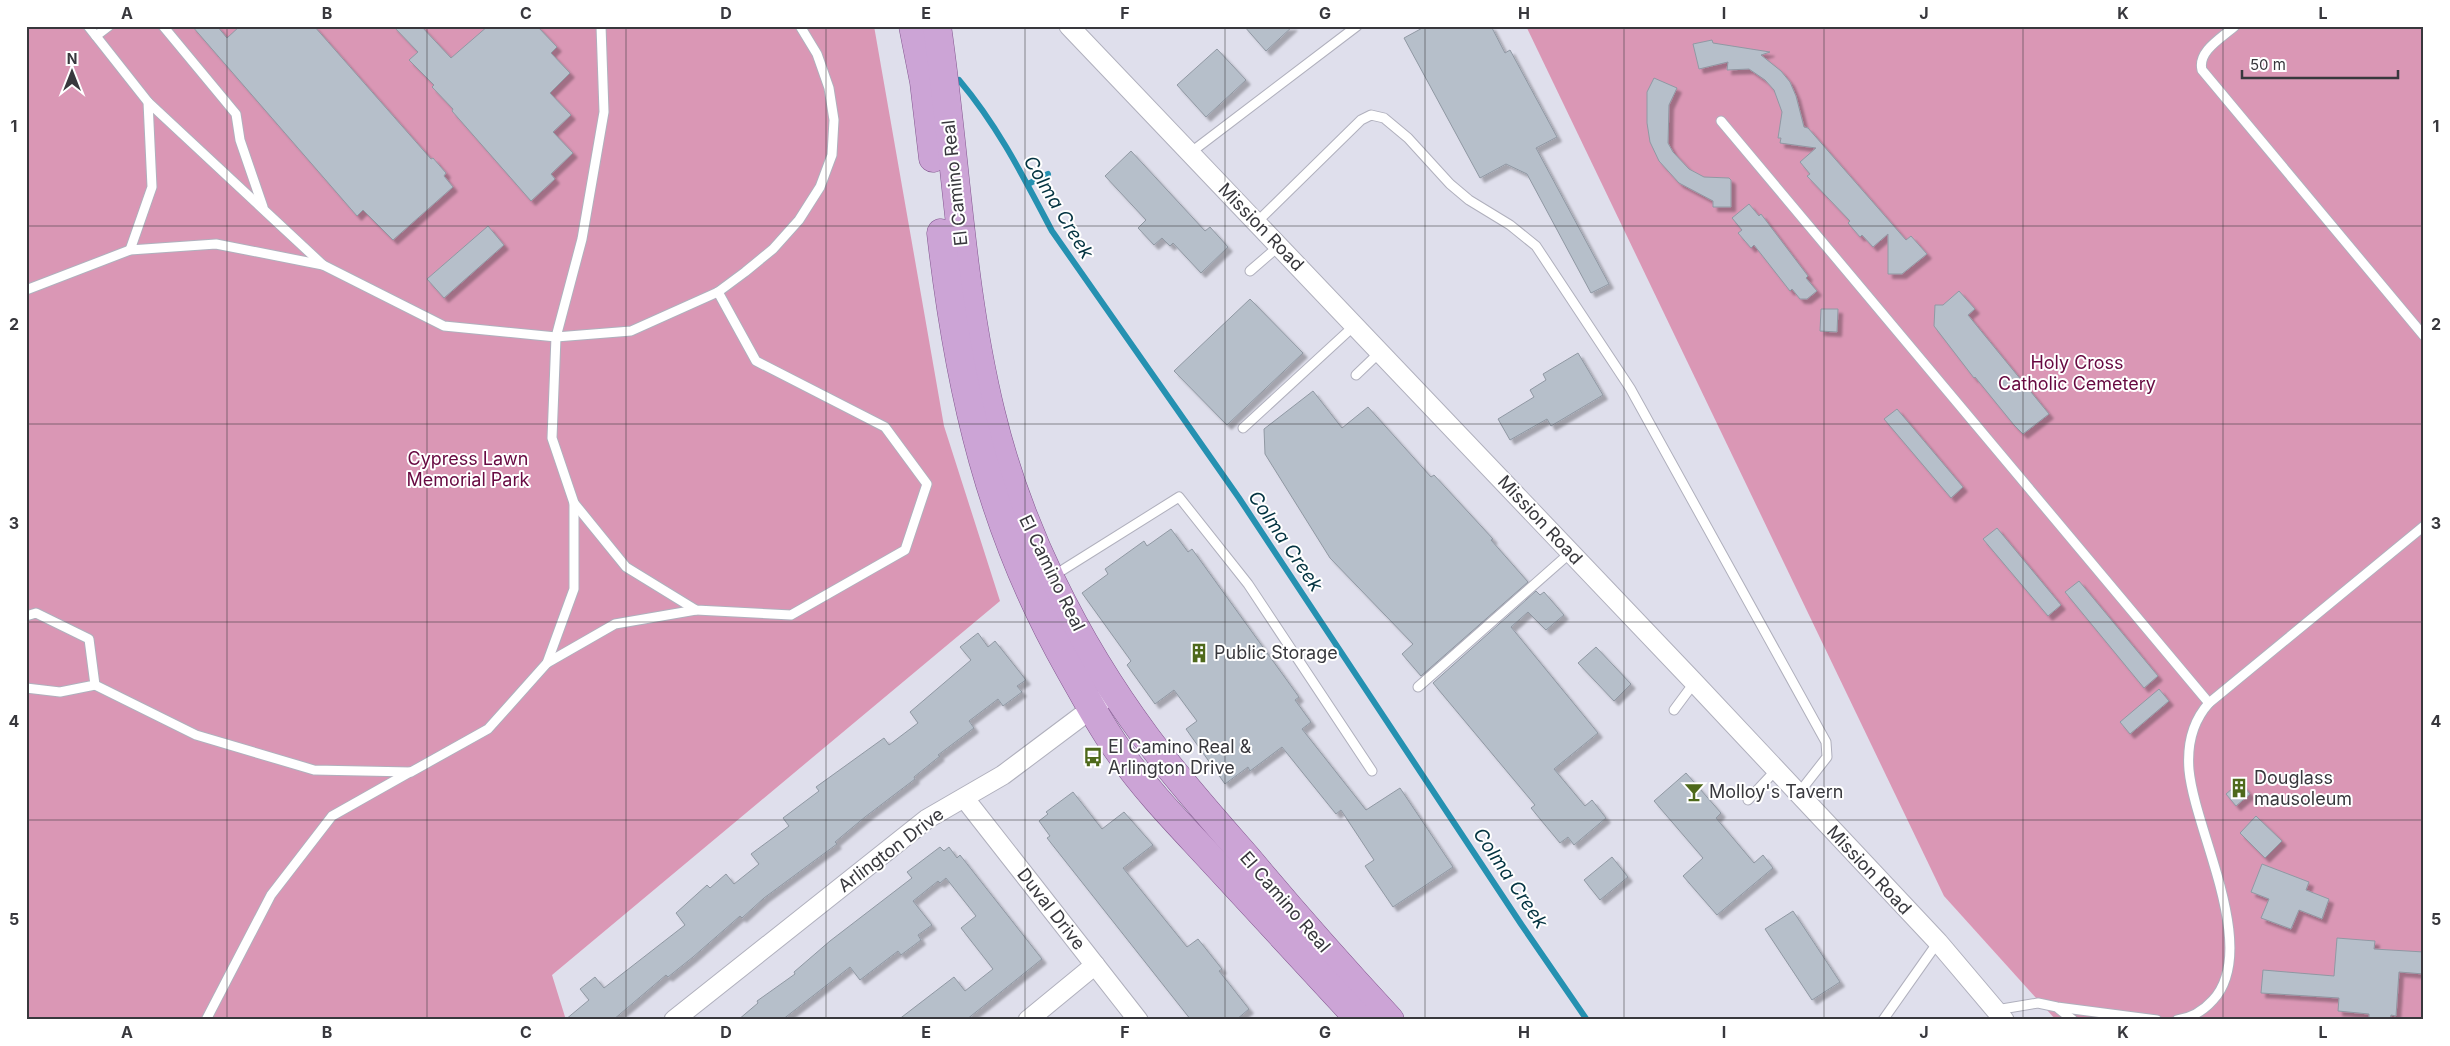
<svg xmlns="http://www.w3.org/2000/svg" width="2450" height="1046" font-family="Inter,sans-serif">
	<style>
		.green { fill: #da97b5 }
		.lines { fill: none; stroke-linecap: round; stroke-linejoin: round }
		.stream { stroke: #2591b1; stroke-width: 6 }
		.building { fill: #b6bfca; stroke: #9098a3; filter: url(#shadow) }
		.lane-casing { stroke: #b0b0bd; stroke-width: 11 }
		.street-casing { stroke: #b0b0bd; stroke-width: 21 }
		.primary-casing { stroke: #82578f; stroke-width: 29 }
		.lane { stroke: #fff; stroke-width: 9 }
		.street { stroke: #fff; stroke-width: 19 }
		.primary { stroke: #cca4d6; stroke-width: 28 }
		.grid { fill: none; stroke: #38383d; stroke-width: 1; stroke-opacity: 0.55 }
		.labels { text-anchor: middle; stroke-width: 4; stroke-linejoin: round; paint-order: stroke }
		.street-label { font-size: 18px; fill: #38383d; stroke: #fff }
		.park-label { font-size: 18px; fill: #670941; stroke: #fff }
		.poi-label { font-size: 18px; fill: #38383d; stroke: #fff; text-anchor: start }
		.water-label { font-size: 19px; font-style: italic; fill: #033341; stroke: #fff }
		.neatline { fill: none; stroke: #38383d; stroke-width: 2 }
		.grid-label { font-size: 16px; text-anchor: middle; font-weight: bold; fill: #38383d }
	</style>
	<defs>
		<filter id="shadow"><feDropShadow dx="4.5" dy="4.5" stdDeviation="1" flood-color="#0004"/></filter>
	</defs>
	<rect width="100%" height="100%" fill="#dfdfec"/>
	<g class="green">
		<polygon points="26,26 874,26 944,426 1000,601 552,975 566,1020 26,1020"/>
		<polygon points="1526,26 2424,26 2424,1020 2056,1020 1944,896"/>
	</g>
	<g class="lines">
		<g class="stream">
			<path d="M959 80C998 126 1024 178 1052 231L1239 498 1521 924 1587 1020"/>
			<polyline points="1028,184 1048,174"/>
		</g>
	</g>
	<g class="building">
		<polygon points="192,26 217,26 227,38 240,26 314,26 431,159 433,158 446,173 444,176 453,187 393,240 363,210 357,216"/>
		<polygon points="393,26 421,26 451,58 488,26 537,26 557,47 551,53 570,73 550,93 571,115 553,132 573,153 551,174 555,179 531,201 452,111 453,109 432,87 434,85 409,60 418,52"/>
		<polygon points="1244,26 1293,26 1266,51"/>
		<polygon points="1426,26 1491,26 1505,53 1510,50 1557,137 1536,148 1609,284 1591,293 1527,174 1506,164 1480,178 1404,38"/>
		<polygon points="1712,40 1713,43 1770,52 1761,55 1781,71 1790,82 1796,96 1804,127 1808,128 1906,240 1911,236 1927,254 1902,274 1888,274 1888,234 1873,247 1862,235 1860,237 1848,223 1850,221 1807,176 1810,174 1800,162 1816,148 1780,143 1781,138 1778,138 1782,112 1774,90 1765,80 1749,69 1727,70 1728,62 1699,69 1693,44"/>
		<polygon points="1217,49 1246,80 1206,117 1177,85"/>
		<polygon points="1654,78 1677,88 1669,105 1668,143 1673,152 1689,169 1704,177 1729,178 1731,180 1731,207 1713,207 1713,201 1679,183 1659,161 1650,142 1647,123 1647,92"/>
		<polygon points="1131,151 1205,231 1210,227 1228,247 1201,273 1173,243 1170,246 1162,238 1154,245 1138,228 1146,220 1105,176"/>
		<polygon points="1749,204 1759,216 1761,214 1808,276 1806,278 1817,291 1807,299 1800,299 1792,289 1790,291 1754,245 1751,248 1738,233 1742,230 1732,218"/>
		<polygon points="488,226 504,245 444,298 427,279"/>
		<polygon points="1959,291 1975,309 1968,315 2049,414 2023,434 2014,425 1975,377 1974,378 1934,326 1935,305 1943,305"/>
		<polygon points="1250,299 1303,353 1227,425 1174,371"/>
		<polygon points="1821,309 1838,309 1837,332 1820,331"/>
		<polygon points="1578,353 1603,395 1551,426 1547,419 1510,440 1498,419 1534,397 1530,390 1546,380 1543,374"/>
		<polygon points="1313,391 1342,428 1368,407 1431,477 1434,475 1493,539 1491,540 1528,582 1421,676 1402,654 1413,644 1330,558 1265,454 1264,429"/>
		<polygon points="1897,409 1963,487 1951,498 1884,419"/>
		<polygon points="1997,528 2061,605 2048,616 1983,539"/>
		<polygon points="1171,529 1188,552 1192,549 1299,697 1295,700 1311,722 1302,729 1366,810 1400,788 1453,867 1393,907 1365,866 1374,860 1341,810 1336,814 1282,747 1250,771 1248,767 1225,784 1186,729 1197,721 1174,690 1155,704 1127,665 1131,661 1082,593 1108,574 1105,569 1144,541 1147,546"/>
		<polygon points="2079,581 2158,676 2144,688 2065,592"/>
		<polygon points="1536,591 1540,595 1544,592 1564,615 1546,630 1528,612 1511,627 1598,733 1554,769 1585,806 1592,800 1606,818 1574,845 1568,837 1560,843 1531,808 1535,805 1433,683"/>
		<polygon points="978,633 988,647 995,641 1026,680 1017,686 1022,692 1003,706 998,699 969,721 974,728 938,755 940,756 914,777 915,779 865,817 835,842 837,844 764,898 742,918 740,916 693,957 668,977 666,975 613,1020 565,1020 589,1000 580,989 595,977 604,988 685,925 676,913 707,885 710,888 726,874 734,884 759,864 751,854 789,826 783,818 819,791 816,787 884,738 889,745 918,723 910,712 971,660 960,647"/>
		<polygon points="1596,647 1631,684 1614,701 1578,663"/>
		<polygon points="2159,689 2169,701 2130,734 2120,722"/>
		<polygon points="1686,773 1721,813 1716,818 1754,863 1763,855 1773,868 1717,915 1683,876 1703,858 1654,801"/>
		<polygon points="2240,782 2250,794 2236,806 2226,794"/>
		<polygon points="1073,792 1102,829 1124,812 1153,845 1123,868 1187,947 1198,939 1222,969 1219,971 1249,1009 1236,1020 1191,1020 1047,838 1050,836 1039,821 1048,814 1046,812"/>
		<polygon points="2256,816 2282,841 2265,858 2240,833"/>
		<polygon points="940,847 944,851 949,847 957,858 960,855 1042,959 966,1020 898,1020 954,977 965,991 993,969 961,928 976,916 946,878 940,883 938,881 913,901 932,925 918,935 921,940 901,955 898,951 860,980 850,967 782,1020 738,1020 758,1003 757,1001 795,974 794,972 830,941 912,878 907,872"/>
		<polygon points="1612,857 1628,877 1600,900 1584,880"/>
		<polygon points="2262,864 2309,882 2306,890 2329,899 2322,919 2299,910 2291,929 2261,918 2269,899 2251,892"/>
		<polygon points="1793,911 1840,982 1812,1000 1765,929"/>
		<polygon points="2337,938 2375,941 2374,949 2424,952 2424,974 2399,972 2396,1016 2391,1015 2390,1020 2369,1020 2369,1014 2338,1011 2339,998 2261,993 2263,970 2334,976"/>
	</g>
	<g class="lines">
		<defs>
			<g id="lane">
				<polyline points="88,26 148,102 152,187 130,250"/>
				<polyline points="163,26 236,114 240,140 263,207"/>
				<path d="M2235 26C2223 37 2197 51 2202 70L2424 336"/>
				<polyline points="96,36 109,26"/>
				<polyline points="148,102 323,265"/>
				<polyline points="1721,121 2209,703"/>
				<polyline points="1190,153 1357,26"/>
				<polyline points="1257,222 1361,120 1371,115 1384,118 1408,138 1450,184 1469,200 1510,225 1536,246 1630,388 1826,742 1827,757 1798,794"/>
				<polyline points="1250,271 1279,246"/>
				<polyline points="26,290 130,250 216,244 323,265 444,326 556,337 631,331 718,292 745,272 773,249 799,220 820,187 832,155 834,120 829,88 817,54 800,26"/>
				<polyline points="1356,375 1380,352"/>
				<polyline points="1243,428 1355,325"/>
				<polyline points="574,503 626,567 696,610 791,615 905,550 927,484 885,427 756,361 718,292"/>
				<polyline points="1053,576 1179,497 1248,584 1372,771"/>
				<polyline points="26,616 36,613 89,639 95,685 60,692 26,688"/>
				<polyline points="547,663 615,624 696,610"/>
				<polyline points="95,685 196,735 314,770 411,772 488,729 547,663 574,589 574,503 552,438 556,337 582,239 604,112 601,26"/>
				<polyline points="1418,687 1570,553"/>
				<polyline points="1674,710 1694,683"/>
				<polyline points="1748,800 1775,771"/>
				<polyline points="2059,1009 2073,1020"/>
				<polyline points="1996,1010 2038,1003 2057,1007 2157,1020"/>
				<polyline points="206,1020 271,895 332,816 410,772"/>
				<polyline points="1883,1020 1938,942"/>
				<path d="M2177 1020C2191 1018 2204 1010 2213 1000 2260 949 2195 832 2189 770 2187 745 2192 722 2209 703L2424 526"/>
			</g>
			<g id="street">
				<polyline points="1069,26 1692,680 1938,942 2004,1020"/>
				<polyline points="965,799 1138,1020"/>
				<polyline points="674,1020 927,819 1003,775 1115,691"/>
				<polyline points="1028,1020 1095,965"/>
			</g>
			<g id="primary">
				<polyline points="913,26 924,82 933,158"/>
				<path d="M937 26C956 155 960 286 991 413 1019 529 1075 641 1146 737 1178 780 1213 819 1248 859 1294 914 1341 967 1390 1020"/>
				<path d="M941 233C959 391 991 532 1070 670 1086 698 1101 727 1120 753 1148 793 1183 828 1216 864 1264 916 1312 968 1360 1020"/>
			</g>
		</defs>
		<use href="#lane" class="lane-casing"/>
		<use href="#street" class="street-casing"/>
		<use href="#primary" class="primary-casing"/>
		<use href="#lane" class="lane"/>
		<use href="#street" class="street"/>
		<use href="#primary" class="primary"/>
	</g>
	<path class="grid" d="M227 26V1020M427 26V1020M626 26V1020M826 26V1020M1025 26V1020M1225 26V1020M1425 26V1020M1624 26V1020M1824 26V1020M2023 26V1020M2223 26V1020M26 226H2424M26 424H2424M26 622H2424M26 820H2424"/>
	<defs>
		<symbol id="building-bare" viewBox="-9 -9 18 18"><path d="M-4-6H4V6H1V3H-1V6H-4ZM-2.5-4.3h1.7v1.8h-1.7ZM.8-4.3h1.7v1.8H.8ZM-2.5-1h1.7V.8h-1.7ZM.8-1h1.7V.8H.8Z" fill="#4e691b" stroke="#fff" stroke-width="2.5" paint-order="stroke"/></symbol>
		<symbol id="bus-bare" viewBox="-9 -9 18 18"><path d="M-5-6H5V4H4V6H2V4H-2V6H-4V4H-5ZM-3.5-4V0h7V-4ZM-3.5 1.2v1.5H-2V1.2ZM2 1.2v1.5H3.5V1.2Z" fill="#4e691b" stroke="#fff" stroke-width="2.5" paint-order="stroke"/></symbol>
		<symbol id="bar-bare" viewBox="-9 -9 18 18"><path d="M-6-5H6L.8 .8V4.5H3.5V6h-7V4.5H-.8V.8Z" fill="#4e691b" stroke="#fff" stroke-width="2.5" paint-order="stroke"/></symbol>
	</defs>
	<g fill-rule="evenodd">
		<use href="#building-bare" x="1185" y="639" width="28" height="28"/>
		<use href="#bus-bare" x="1079" y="743" width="28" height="28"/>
		<use href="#building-bare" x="2225" y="774" width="28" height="28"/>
		<use href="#bar-bare" x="1680" y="778" width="28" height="28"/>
	</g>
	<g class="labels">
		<g class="street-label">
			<text transform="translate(955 183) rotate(-96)" y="6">El Camino Real</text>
			<text transform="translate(1261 227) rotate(46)" y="6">Mission Road</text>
			<text transform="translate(1540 520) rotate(47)" y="6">Mission Road</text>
			<text transform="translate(1052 573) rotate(64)" y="6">El Camino Real</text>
			<text transform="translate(891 850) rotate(-37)" y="6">Arlington Drive</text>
			<text transform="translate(1869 870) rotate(47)" y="6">Mission Road</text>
			<text transform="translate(1285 902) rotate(49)" y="6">El Camino Real</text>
			<text transform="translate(1051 909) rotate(52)" y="6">Duval Drive</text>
		</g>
		<g class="park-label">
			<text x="2077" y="369">Holy Cross<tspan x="2077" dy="21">Catholic Cemetery</tspan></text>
			<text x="468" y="465">Cypress Lawn<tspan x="468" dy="21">Memorial Park</tspan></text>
		</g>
		<g class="poi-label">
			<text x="1214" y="659">Public Storage</text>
			<text x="1108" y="753">El Camino Real &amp;<tspan x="1108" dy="21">Arlington Drive</tspan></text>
			<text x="2254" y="784">Douglass<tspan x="2254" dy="21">mausoleum</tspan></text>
			<text x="1709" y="798">Molloy's Tavern</text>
		</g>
		<g class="water-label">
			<text transform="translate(1059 207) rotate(59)" y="7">Colma Creek</text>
			<text transform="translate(1286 541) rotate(56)" y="7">Colma Creek</text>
			<text transform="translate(1511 878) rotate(56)" y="7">Colma Creek</text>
		</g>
	</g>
	<rect width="2450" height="1046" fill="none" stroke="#ffffff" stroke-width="55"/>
	<g transform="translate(72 72)" stroke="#ffffff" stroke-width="4" paint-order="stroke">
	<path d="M0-4L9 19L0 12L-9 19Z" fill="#38383d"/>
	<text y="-8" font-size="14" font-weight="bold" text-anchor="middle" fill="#38383d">N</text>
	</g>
	<path d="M2242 70v8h156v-8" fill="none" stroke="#38383d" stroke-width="2.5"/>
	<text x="2250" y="70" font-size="15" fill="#38383d" stroke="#ffffff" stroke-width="4" paint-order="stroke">50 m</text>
	<rect x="28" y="28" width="2394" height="990" class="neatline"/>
	<g class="grid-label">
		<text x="127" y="19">A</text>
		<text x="327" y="19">B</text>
		<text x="526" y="19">C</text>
		<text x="726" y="19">D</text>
		<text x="926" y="19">E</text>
		<text x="1125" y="19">F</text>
		<text x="1325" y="19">G</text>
		<text x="1524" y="19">H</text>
		<text x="1724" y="19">I</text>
		<text x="1924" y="19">J</text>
		<text x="2123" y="19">K</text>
		<text x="2323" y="19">L</text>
		<text x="14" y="132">1</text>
		<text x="2436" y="132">1</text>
		<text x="14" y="330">2</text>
		<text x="2436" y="330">2</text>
		<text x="14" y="529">3</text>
		<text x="2436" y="529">3</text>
		<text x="14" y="727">4</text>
		<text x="2436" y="727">4</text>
		<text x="14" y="925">5</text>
		<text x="2436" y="925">5</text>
		<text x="127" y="1038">A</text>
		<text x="327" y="1038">B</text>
		<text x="526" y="1038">C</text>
		<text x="726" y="1038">D</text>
		<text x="926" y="1038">E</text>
		<text x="1125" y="1038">F</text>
		<text x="1325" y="1038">G</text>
		<text x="1524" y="1038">H</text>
		<text x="1724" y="1038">I</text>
		<text x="1924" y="1038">J</text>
		<text x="2123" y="1038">K</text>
		<text x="2323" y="1038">L</text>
	</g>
</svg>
